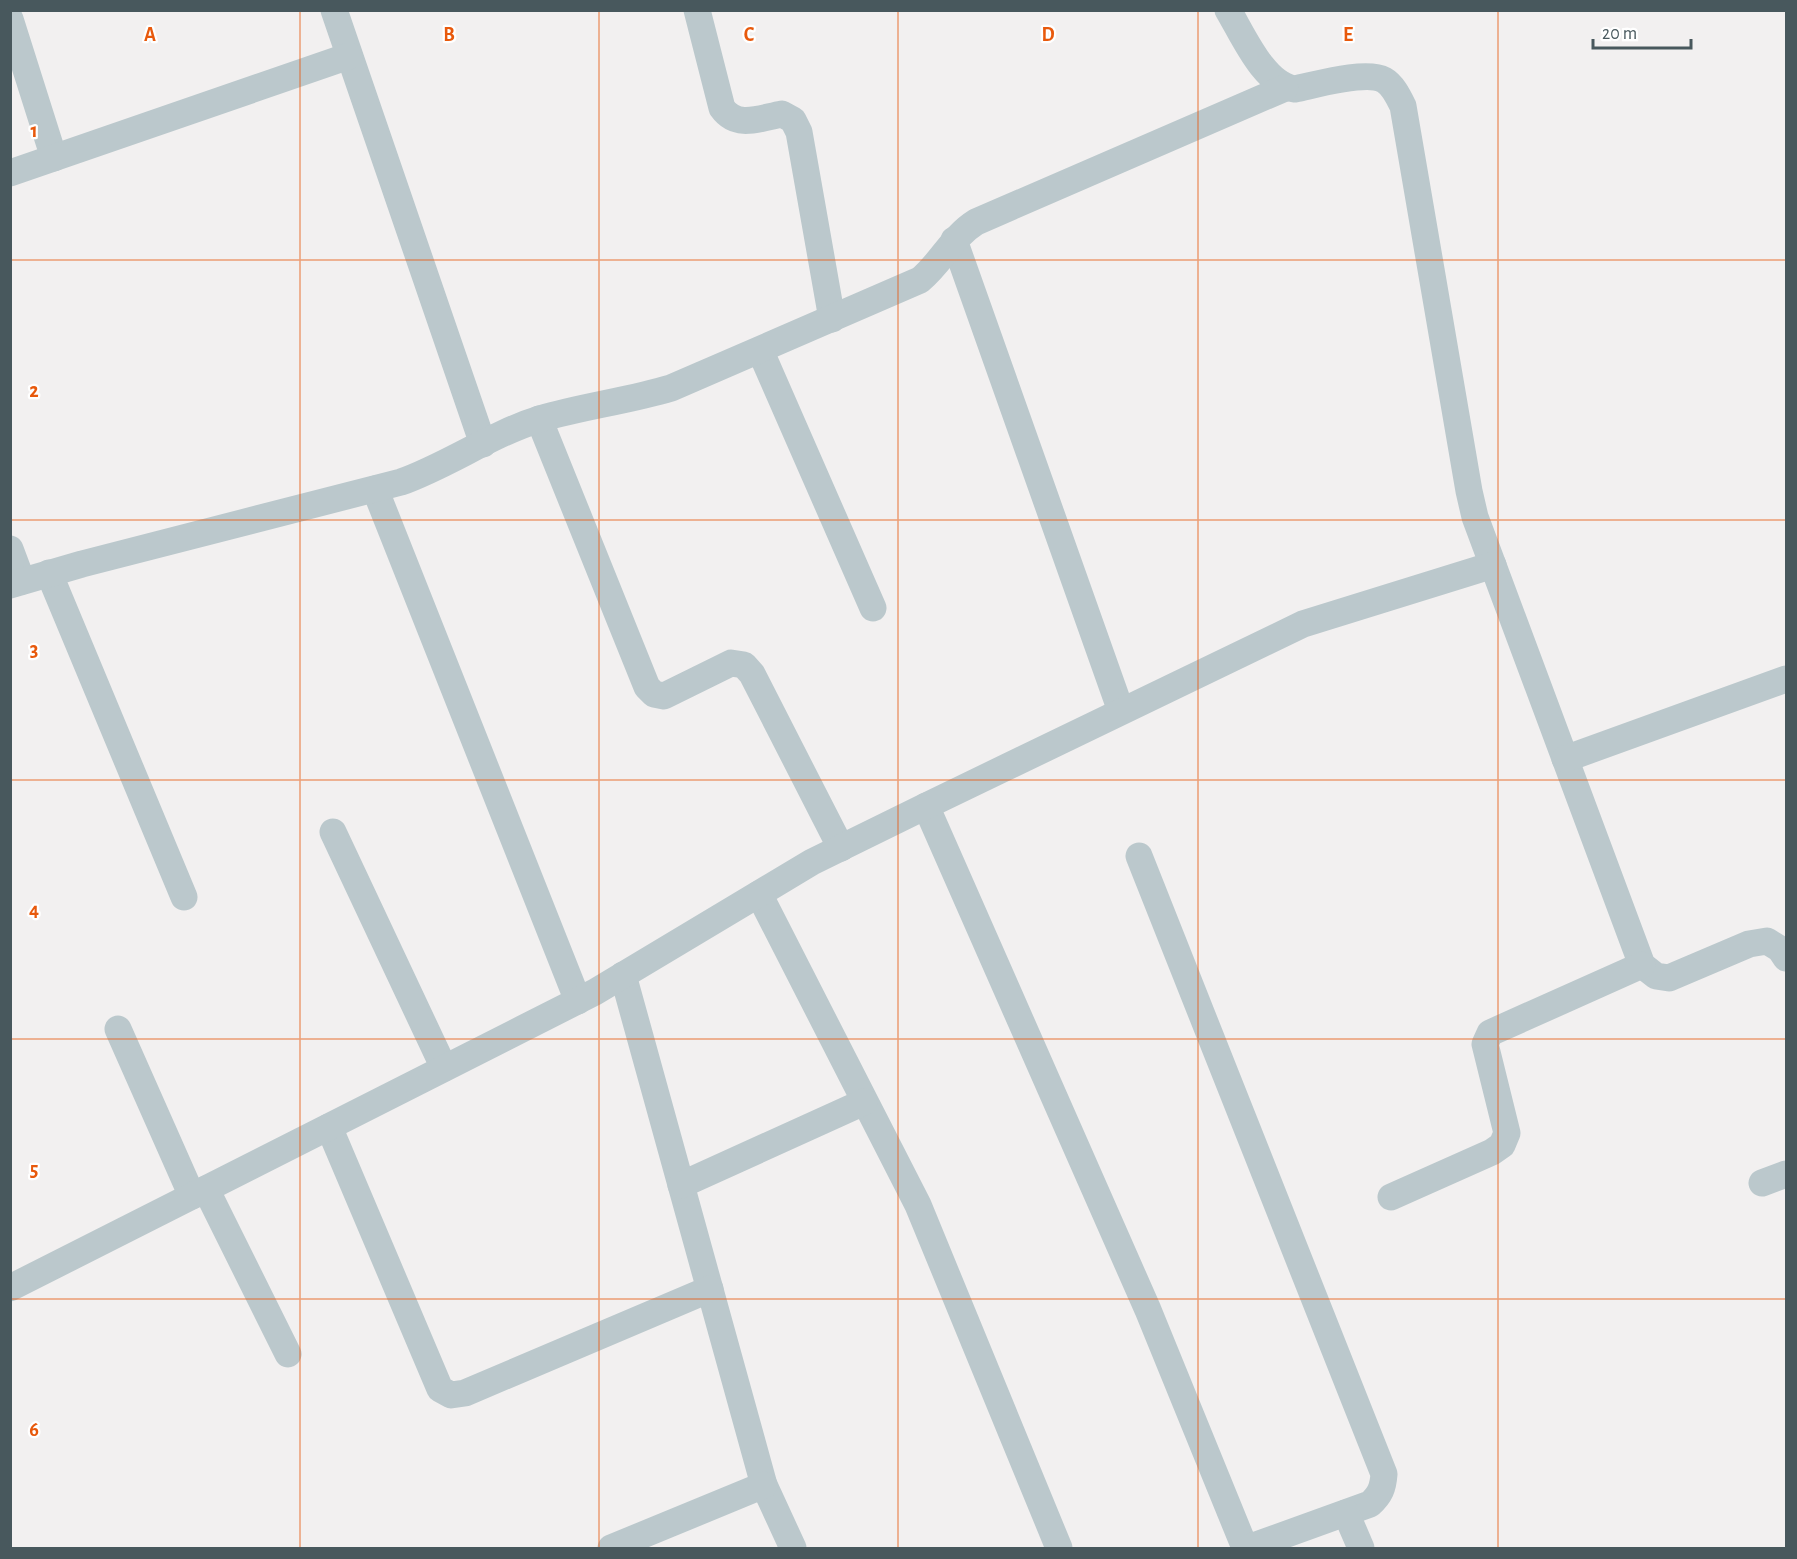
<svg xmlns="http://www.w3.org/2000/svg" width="1797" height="1559" font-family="'Alegreya Sans',sans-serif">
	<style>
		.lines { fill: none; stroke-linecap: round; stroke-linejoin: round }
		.street { stroke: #bbc8cc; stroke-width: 27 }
		.grid { fill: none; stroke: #e8590c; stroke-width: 1.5; stroke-opacity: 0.55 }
		.grid-label { font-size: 20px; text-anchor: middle; font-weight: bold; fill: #e8590c; stroke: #fff; stroke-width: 4.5; stroke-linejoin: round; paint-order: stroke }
	</style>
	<rect width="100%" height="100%" fill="#f2f0f0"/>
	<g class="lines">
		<g class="street">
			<polyline points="334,10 483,444"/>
			<path d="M697 10 722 108C737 129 760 118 782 114L793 120 799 132 832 319"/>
			<path d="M1228 10C1243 35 1264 85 1295 89 1315 85 1366 70 1384 80 1393 85 1399 98 1403 106L1469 491 1475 517 1642 965 1656 976 1669 978 1749 944 1767 941 1780 949 1786 958"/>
			<polyline points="10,19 54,158"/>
			<polyline points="10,173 349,56"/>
			<polyline points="954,240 1121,711"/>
			<polyline points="760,350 873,608"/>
			<polyline points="539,419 647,687 654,694 664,696 731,663 744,665 752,674 841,848"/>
			<polyline points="375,489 578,1001"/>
			<polyline points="10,549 22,581"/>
			<polyline points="49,573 184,897"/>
			<path d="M10 585 82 564 401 482C449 465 491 434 540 419 583 406 628 401 671 388L920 280C941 263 952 237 976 222L1285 88"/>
			<polyline points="1565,759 1786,679"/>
			<polyline points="926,806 1148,1310 1245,1548"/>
			<polyline points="333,832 444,1068"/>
			<path d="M1139 856 1384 1474C1383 1488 1380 1495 1370 1504L1248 1548"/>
			<polyline points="759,894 918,1205 1059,1548"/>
			<polyline points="623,975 764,1485 793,1548"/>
			<polyline points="118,1029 192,1196"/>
			<polyline points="329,1127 440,1389 451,1395 465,1393 710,1289"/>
			<polyline points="1762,1183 1786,1174"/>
			<polyline points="681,1185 864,1102"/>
			<polyline points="206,1189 288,1354"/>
			<polyline points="1391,1197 1492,1152 1502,1145 1507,1133 1485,1044 1490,1033 1642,965"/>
			<polyline points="10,1288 595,992 812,862 926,806 1303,624 1493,565"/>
			<polyline points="1346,1513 1361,1548"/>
			<polyline points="611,1548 764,1485"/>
		</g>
	</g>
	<path class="grid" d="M300 10V1548M599 10V1548M898 10V1548M1198 10V1548M1498 10V1548M10 260H1786M10 520H1786M10 780H1786M10 1039H1786M10 1299H1786"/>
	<g class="grid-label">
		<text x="150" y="41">A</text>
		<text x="449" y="41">B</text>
		<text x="749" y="41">C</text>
		<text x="1048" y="41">D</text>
		<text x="1348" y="41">E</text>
		<text x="34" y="137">1</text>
		<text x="34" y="397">2</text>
		<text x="34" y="656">3</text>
		<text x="34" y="916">4</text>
		<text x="34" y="1176">5</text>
		<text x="34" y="1436">6</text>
	</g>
	<rect width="1797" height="1559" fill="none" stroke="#48585d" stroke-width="24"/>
	<path d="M1593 39v9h98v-9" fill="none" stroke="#48585d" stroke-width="3"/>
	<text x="1602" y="39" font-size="18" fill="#48585d" stroke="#ffffff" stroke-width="4.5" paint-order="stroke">20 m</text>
</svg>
